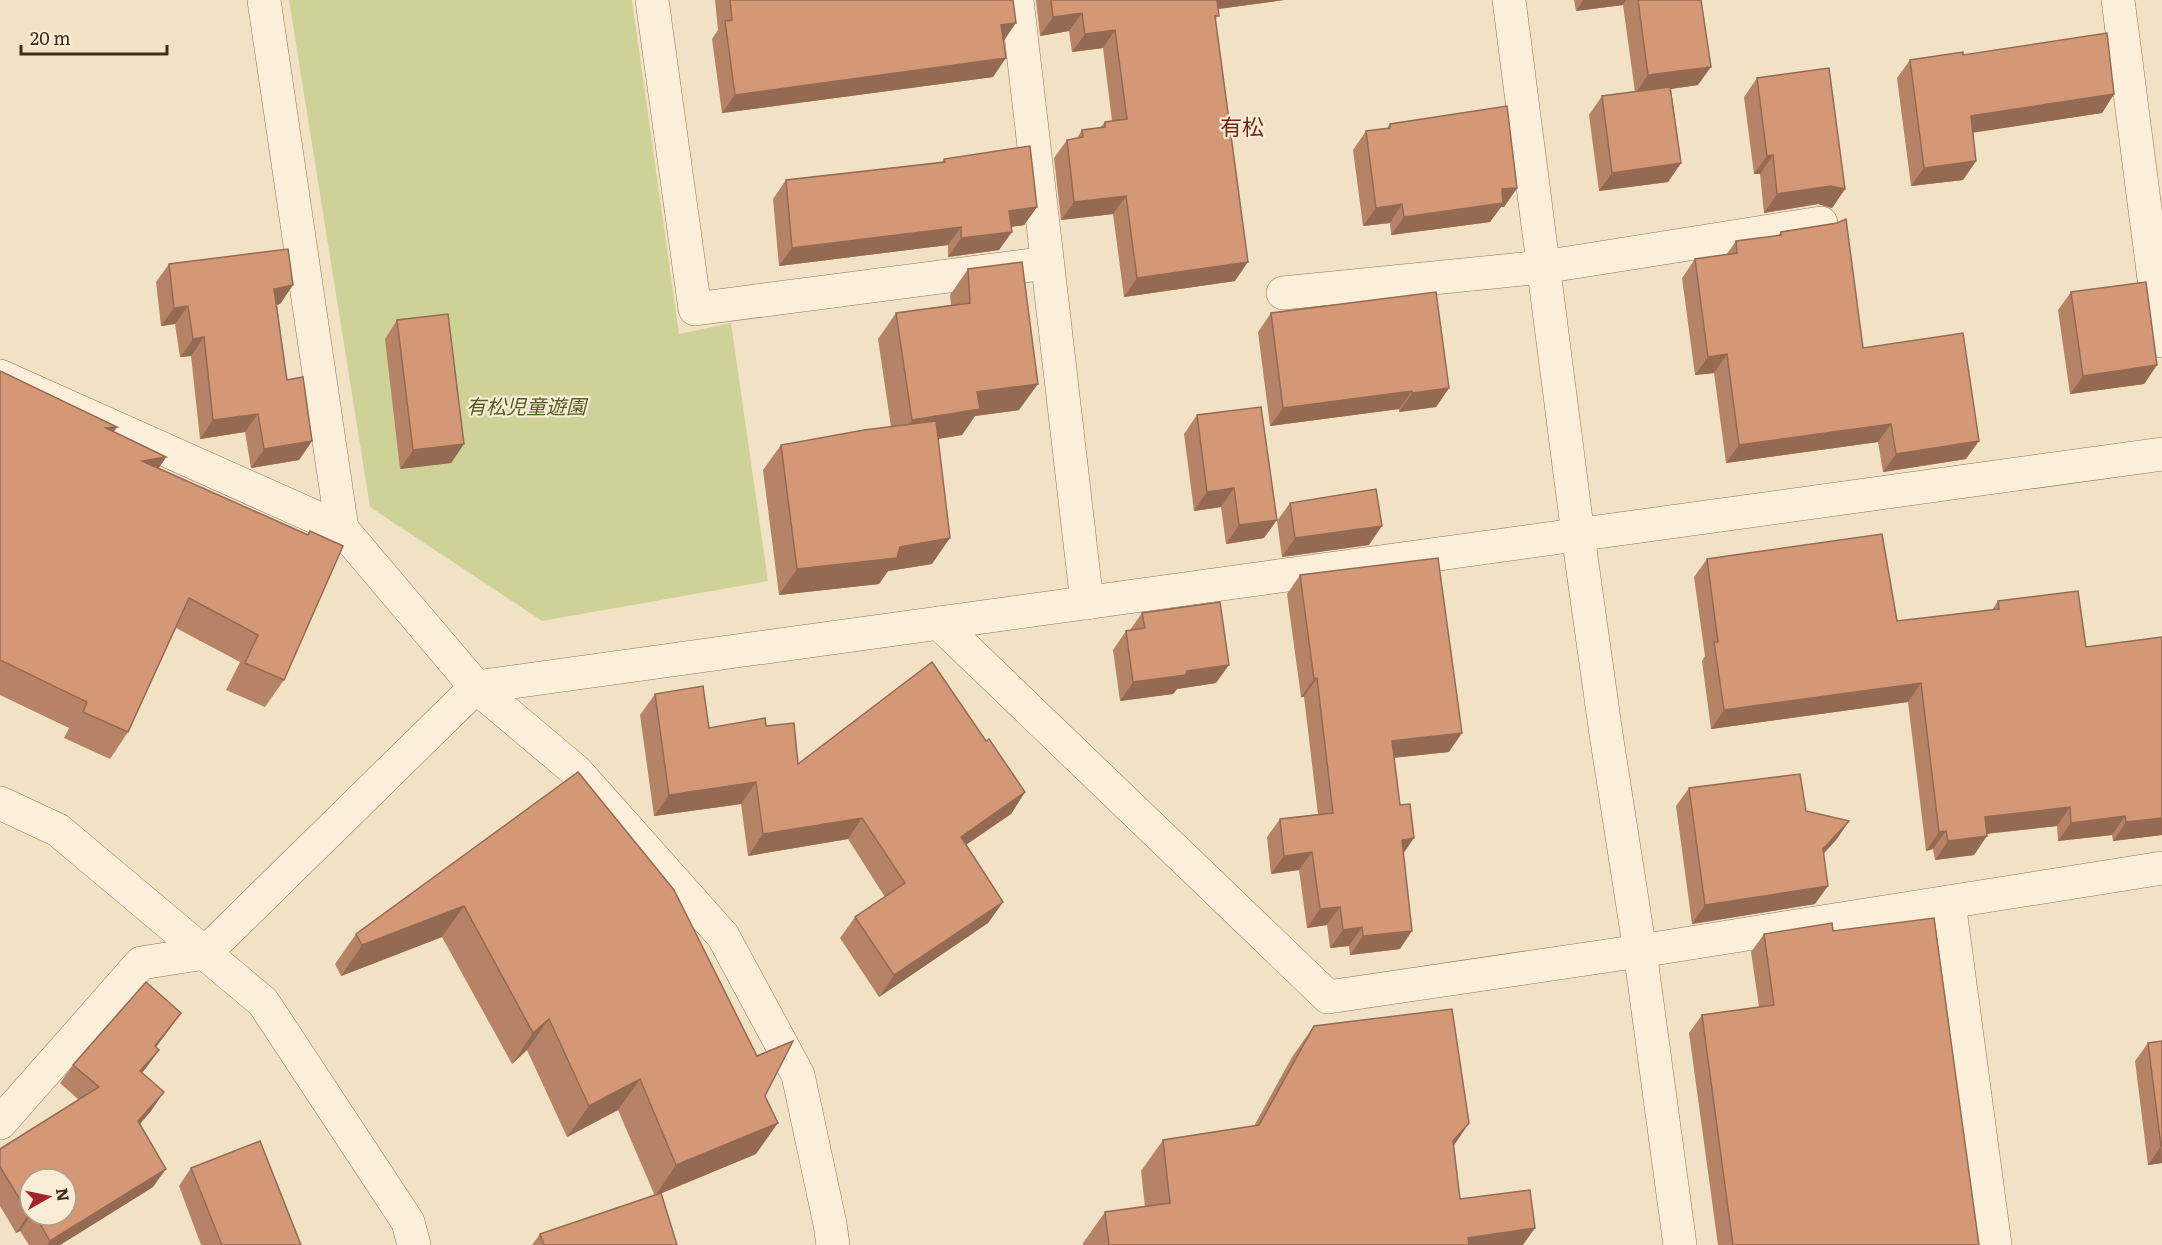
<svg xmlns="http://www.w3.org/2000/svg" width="2162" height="1245" font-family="Literata,'Noto Sans JP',serif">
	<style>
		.green { fill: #cfd297 }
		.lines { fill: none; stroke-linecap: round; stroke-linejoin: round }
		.minor-casing { stroke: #907258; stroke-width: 34 }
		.tertiary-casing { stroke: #907258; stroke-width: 34 }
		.minor { stroke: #fcefd9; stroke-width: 33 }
		.tertiary { stroke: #fcefd9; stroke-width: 33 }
		.wall { fill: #b68366; fill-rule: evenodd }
		.shaded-wall { fill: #946a53 }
		.building { fill: #d49877; stroke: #946a53; stroke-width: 1.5 }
		.labels { text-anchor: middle; stroke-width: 4.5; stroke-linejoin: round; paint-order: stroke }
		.park-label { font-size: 20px; font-style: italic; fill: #515d22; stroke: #f9ecd5 }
		.quarter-label { font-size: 22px; fill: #6f2619; stroke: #f9ecd5 }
	</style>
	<rect width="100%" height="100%" fill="#f2e2c5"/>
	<polygon class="green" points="289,0 632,0 679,334 731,323 768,581 542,621 370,507"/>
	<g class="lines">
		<defs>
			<g id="minor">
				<polyline points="264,0 342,529"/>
				<polyline points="652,0 695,309 1047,263"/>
				<polyline points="1017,0 1087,603"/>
				<polyline points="1509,0 1578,535 1606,734 1640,951 1680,1245"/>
				<polyline points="2118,0 2162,341"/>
				<polyline points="1283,293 1543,267 1821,223"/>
				<polyline points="0,376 342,529 476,687 576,771 723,936 798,1075 830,1224 833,1245"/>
				<polyline points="939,623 1328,997 1640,951 2162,868"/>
				<polyline points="1949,902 1995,1245"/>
				<polyline points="0,1123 141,963 205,953 476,687 2162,454"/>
			</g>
			<polyline id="tertiary" points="0,803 58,830 263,1002 408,1222 414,1245"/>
		</defs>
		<use href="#minor" class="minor-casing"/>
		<use href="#tertiary" class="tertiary-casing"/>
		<use href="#minor" class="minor"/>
		<use href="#tertiary" class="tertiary"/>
	</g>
	<g class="wall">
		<polygon points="715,0 1013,0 1003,41 993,77 722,113 712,39 718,30"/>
		<polygon points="1036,0 1284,0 1218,9 1216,20 1235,281 1124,297 1113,214 1061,220 1054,158 1067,140 1077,138 1082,130 1100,128 1105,122 1112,121 1103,48 1072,52 1069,31 1040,36"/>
		<polygon points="1574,0 1701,0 1698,85 1671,89 1681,163 1668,182 1599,191 1589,115 1602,96 1635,92 1623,5 1576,11"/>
		<polygon points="1963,55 2114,94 2102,113 1973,132 1976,161 1963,180 1911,186 1897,78 1910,60"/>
		<polygon points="1757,78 1845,189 1832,208 1818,204 1764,213 1760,174 1754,174 1744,97"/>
		<polygon points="1390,124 1517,188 1504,207 1501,207 1490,222 1391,235 1390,223 1363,226 1353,150 1366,131 1387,128"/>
		<polygon points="944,159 1037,207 1024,225 1011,227 999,250 948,257 948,245 779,266 773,199 786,180 942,162"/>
		<polygon points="1781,232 1863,348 1966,459 1883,472 1878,442 1726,463 1714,373 1695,375 1682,278 1695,259 1726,255 1736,241 1778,236"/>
		<polygon points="169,264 293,285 280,304 277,305 287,380 312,441 299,460 251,468 245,432 200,439 191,356 180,357 175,324 161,326 156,282"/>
		<polygon points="968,269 1019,410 975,416 962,435 938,439 932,564 888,571 879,584 779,595 763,470 781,445 891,427 878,339 896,313 951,305 950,295"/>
		<polygon points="2071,292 2157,365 2144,384 2070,394 2058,310"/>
		<polygon points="1271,313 1449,388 1436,407 1399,412 1399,409 1270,426 1258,332"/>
		<polygon points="397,320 464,444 451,463 400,469 385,339"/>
		<polygon points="0,371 117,427 113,432 166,457 159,468 307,535 310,531 284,680 265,707 226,690 240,662 176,628 128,732 110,759 64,738 69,728 0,695"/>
		<polygon points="1197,415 1264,538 1226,544 1221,507 1194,511 1184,434"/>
		<polygon points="1290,503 1369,545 1282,557 1277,521"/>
		<polygon points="1707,559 1897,621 1992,610 1998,601 2086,647 2162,835 2113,841 2112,835 2058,841 2057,826 1987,834 1974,855 1935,860 1933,849 1926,851 1908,702 1711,729 1702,661 1705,656 1694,577"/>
		<polygon points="1300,575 1449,752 1394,758 1404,853 1400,949 1350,955 1349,946 1330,948 1327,925 1307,928 1299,870 1271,874 1267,837 1280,819 1318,814 1304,697 1301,697 1287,594"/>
		<polygon points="1142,613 1216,683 1177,689 1173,694 1120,701 1113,650 1126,631 1130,630"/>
		<polygon points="655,694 709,728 766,726 798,764 986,741 1025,792 1011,814 966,845 1003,902 988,923 879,997 840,938 855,917 885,897 848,839 748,856 741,804 654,816 640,715"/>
		<polygon points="578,772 765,1096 756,1154 657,1195 677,1245 532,1245 540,1234 655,1196 618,1110 567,1137 527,1050 512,1064 442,937 341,976 335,964 356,934"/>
		<polygon points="1689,788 1849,821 1836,840 1824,853 1815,904 1692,924 1676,806"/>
		<polygon points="1833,931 1979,1245 1718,1245 1689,1033 1702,1015 1759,1007 1751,952 1764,934"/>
		<path d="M181 1013 156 1047 159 1050 142 1073 151 1111 140 1124 153 1187 60 1245H29L20 1231 16 1233 0 1206V1149L79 1100 60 1083 73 1065ZM66 1179V1215H30Z"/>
		<polygon points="1314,1026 1469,1123 1454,1145 1460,1199 1523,1245 1083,1245 1083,1243 1105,1212 1145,1207 1141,1171 1163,1140 1254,1126 1292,1057"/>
		<polygon points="2162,1041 2162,1163 2148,1165 2135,1061 2148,1043"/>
		<polygon points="191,1168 301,1245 201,1245 179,1186"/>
	</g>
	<g class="shaded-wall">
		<polygon points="1210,0 1284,0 1203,11"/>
		<polygon points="1583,0 1626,0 1623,5 1576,11"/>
		<polygon points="1082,13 1069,31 1040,36 1053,17"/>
		<polygon points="1016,23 1003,42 1001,25"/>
		<polygon points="1115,30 1103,48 1072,52 1085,34"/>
		<polygon points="1006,58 993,77 722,113 735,95"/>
		<polygon points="1711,67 1698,85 1635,94 1648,75"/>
		<polygon points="2114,94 2102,113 1958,135 1971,116"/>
		<polygon points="1773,155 1760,174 1754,174 1767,156"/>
		<polygon points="1976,161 1963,180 1911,186 1924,168"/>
		<polygon points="1681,163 1668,182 1599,191 1612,173"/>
		<polygon points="1831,186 1845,189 1832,208 1818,204 1764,213 1777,194"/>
		<polygon points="1517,188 1504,207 1501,207 1490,222 1391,235 1404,217 1502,189"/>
		<polygon points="1126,196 1113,214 1061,220 1074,202"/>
		<polygon points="1402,204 1390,223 1363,226 1376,208"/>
		<polygon points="1037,207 1024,225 996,229 1009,211"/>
		<polygon points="961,227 948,245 779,266 792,248"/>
		<polygon points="1012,232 999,250 948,257 961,238"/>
		<polygon points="1248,262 1235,281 1124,297 1137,278"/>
		<polygon points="293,285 280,304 262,307 274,289"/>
		<polygon points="188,306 175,324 161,326 174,308"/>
		<polygon points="204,337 191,356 180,357 193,339"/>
		<polygon points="1727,354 1714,373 1695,375 1708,357"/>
		<polygon points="2157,365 2144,384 2070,394 2083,376"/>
		<polygon points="1038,384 1019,410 975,416 962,435 894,446 912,420 977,392"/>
		<polygon points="1449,388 1436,407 1399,412 1412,393"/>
		<polygon points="1412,391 1399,409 1270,426 1283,408"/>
		<polygon points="258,414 245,432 200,439 213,420"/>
		<polygon points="1891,424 1878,442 1726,463 1739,445"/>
		<polygon points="117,427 99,453 106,428"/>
		<polygon points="312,441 299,460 251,468 264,449"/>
		<polygon points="1979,441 1966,459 1883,472 1896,454"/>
		<polygon points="464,444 451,463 400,469 413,450"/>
		<polygon points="166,457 148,484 142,461"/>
		<polygon points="1234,488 1221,507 1194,511 1207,492"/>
		<polygon points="1277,520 1264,538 1226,544 1239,525"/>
		<polygon points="1382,526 1369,545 1282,557 1295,538"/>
		<polygon points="950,538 932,564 888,571 879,584 779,595 797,569 900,547"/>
		<polygon points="1229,665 1216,683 1177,689 1173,694 1120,701 1133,682 1187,671"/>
		<polygon points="1317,678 1304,697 1301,697 1314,679"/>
		<polygon points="1921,683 1908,702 1711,729 1724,710"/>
		<polygon points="1462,733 1449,752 1379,759 1392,741"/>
		<polygon points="756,782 741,804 654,816 669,795"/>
		<polygon points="1025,792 1011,814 946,858 961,837"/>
		<polygon points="2070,807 2057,826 1972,835 1985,817"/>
		<polygon points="2125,816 2112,835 2058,841 2071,823"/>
		<polygon points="862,818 848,839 748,856 763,834"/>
		<polygon points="2162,818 2162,835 2113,841 2126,822"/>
		<polygon points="1849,821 1836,840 1810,868 1823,849"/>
		<polygon points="1946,831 1933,849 1926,851 1939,832"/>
		<polygon points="1987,836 1974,855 1935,860 1948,841"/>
		<polygon points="1414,838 1401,857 1402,840"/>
		<polygon points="1312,852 1299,870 1271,874 1284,856"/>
		<polygon points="1828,886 1815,904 1692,924 1705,905"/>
		<polygon points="1003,902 988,923 879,997 894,975"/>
		<polygon points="464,906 442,937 341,976 362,945"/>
		<polygon points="1340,907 1327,925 1307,928 1320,909"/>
		<polygon points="1362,927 1349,946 1330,948 1343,930"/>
		<polygon points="1412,931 1400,949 1350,955 1363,936"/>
		<polygon points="181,1013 168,1031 142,1065 155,1046"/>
		<polygon points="549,1019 527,1050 512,1064 533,1033"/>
		<polygon points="159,1050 146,1068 127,1089 140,1071"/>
		<polygon points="640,1079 618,1110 567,1137 589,1106"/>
		<polygon points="164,1092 151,1111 125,1140 138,1121"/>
		<polygon points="778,1123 756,1154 655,1196 676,1165"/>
		<polygon points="1469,1123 1448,1154 1453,1141"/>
		<polygon points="2161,1146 2162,1163 2148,1165"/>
		<polygon points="166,1169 153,1187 60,1245 47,1245 50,1241"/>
		<polygon points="29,1214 31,1215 20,1231 16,1233"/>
		<polygon points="1535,1228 1523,1245 1463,1245 1468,1238"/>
	</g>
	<g class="building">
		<polygon points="730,0 1013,0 1016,23 1001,25 1006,58 735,95 725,21 732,20"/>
		<polygon points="1051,0 1217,0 1219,16 1215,16 1248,262 1137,278 1126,196 1074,202 1067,140 1083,137 1082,130 1105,127 1105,122 1127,119 1115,30 1085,34 1082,13 1053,17"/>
		<polygon points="1638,0 1701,0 1711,67 1648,75"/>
		<polygon points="2107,33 2114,94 1971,116 1976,161 1924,168 1910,60 1963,52 1963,55"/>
		<polygon points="1829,68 1845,189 1831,186 1777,194 1773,155 1767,156 1757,78"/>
		<polygon points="1670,87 1681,163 1612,173 1602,96"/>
		<polygon points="1507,106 1517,188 1502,189 1503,203 1404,217 1402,204 1376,208 1366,131 1390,128 1390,124"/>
		<polygon points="1030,146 1037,207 1009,211 1012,232 961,238 961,227 792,248 786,180 945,162 944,159"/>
		<polygon points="1846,219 1863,348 1963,333 1979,441 1896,454 1891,424 1739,445 1727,354 1708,357 1695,259 1737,253 1736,241 1781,235 1781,232 1837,223"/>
		<polygon points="288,249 293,285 274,289 287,380 303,377 312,441 264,449 258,414 213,420 204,337 193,339 188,306 174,308 169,264"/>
		<polygon points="1022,262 1038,384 977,392 980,409 912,420 896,313 970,303 968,269"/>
		<polygon points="2146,282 2157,365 2083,376 2071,292"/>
		<polygon points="1436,292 1449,388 1412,393 1412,391 1283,408 1271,313"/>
		<polygon points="448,314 464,444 413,450 397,320"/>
		<polygon points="0,371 117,427 106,428 166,457 142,461 308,535 310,531 343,546 284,680 245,663 258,635 189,598 128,732 83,712 87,702 0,660"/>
		<polygon points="1261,407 1277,520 1239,525 1234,488 1207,492 1197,415"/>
		<polygon points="936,421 950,538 900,547 897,558 797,569 781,445 864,430"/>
		<polygon points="1376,489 1382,526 1295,538 1290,503"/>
		<polygon points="1882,534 1897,621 1999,609 1998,601 2078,591 2086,647 2162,637 2162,818 2126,822 2125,816 2071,823 2070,807 1985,817 1987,836 1948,841 1946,831 1939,832 1921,683 1724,710 1714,642 1718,642 1707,559"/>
		<polygon points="1438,558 1462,733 1392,741 1400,805 1410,804 1414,838 1402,840 1412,931 1363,936 1362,927 1343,930 1340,907 1320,909 1312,852 1284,856 1280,819 1333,813 1317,678 1314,679 1300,575"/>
		<polygon points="1220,602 1229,665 1187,671 1186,675 1133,682 1126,631 1145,628 1142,613"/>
		<polygon points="932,662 986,741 989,739 1025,792 961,837 1003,902 894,975 855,917 905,883 862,818 763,834 756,782 669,795 655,694 703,686 709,728 765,718 766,726 794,723 798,764"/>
		<polygon points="578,772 674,890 757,1056 793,1041 765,1096 778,1123 676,1165 640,1079 589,1106 549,1019 533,1033 464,906 362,945 356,934"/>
		<polygon points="1800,774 1806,811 1849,821 1823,849 1828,886 1705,905 1689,788"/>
		<polygon points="1934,918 1979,1245 1733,1245 1702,1015 1774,1005 1764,934 1832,923 1833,931"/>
		<polygon points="146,982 181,1013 155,1046 159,1050 140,1071 164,1092 138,1121 166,1169 50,1241 35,1215 66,1215 66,1179 30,1179 29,1214 0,1167 0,1149 99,1087 73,1065"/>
		<polygon points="1452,1009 1469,1123 1453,1141 1460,1199 1530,1190 1535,1228 1468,1238 1469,1245 1109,1245 1105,1212 1170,1203 1163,1140 1259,1125 1314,1026"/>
		<polygon points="2162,1041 2162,1146 2161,1146 2148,1043"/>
		<polygon points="260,1141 301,1245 222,1245 191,1168"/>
		<polygon points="661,1193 677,1245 544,1245 540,1234"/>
	</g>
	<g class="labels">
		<g class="park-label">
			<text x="526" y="414">有松児童遊園</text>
		</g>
		<g class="quarter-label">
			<text x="1242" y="135">有松</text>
		</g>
	</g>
	<g transform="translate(48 1197) rotate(81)"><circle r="28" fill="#f9ecd5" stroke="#ae9f8c" stroke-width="1.5"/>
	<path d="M0-4.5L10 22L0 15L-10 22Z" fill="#a5222b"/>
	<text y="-9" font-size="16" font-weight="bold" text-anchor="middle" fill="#3e2c1e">N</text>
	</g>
	<path d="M21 45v9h146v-9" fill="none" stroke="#3e2c1e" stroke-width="3"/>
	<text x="30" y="45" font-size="18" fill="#3e2c1e" stroke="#f9ecd5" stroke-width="4.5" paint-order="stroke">20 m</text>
</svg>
